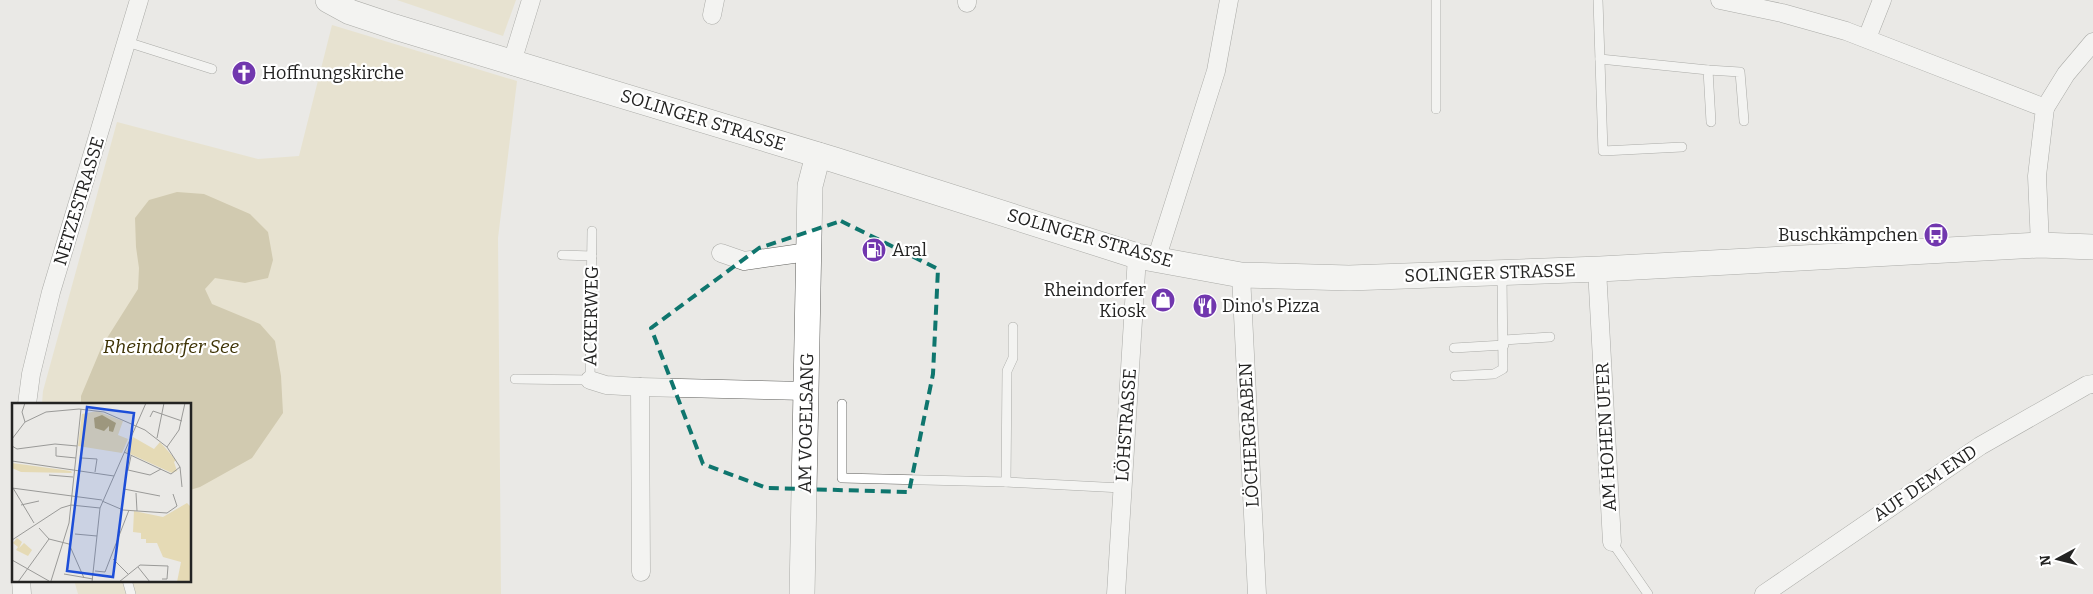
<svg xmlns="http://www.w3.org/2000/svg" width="2093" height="594" font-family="Bitter,serif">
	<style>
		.green { fill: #e5dab5 }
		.water { fill: #b4a46f }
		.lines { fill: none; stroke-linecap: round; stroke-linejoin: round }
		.lane-casing { stroke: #60605d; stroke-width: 10 }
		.street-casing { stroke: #60605d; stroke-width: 19 }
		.secondary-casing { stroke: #60605d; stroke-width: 26 }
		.lane { stroke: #fff; stroke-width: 9 }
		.street { stroke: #fff; stroke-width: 18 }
		.secondary { stroke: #fff; stroke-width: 25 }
		.marked { fill: none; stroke: #0f766e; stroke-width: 4; stroke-dasharray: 10 6; stroke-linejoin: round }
		.labels { text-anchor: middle; stroke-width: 4.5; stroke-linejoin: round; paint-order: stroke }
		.poi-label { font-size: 18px; fill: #232322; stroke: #fff; text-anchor: start }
		.street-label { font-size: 18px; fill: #232322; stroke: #fff }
		.water-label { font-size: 19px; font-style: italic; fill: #3d3204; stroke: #fff }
		.inset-road { fill: none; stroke: #9a9a98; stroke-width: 1 }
		.view { fill: #1d4ed8; fill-opacity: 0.15; stroke: #1d4ed8; stroke-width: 2.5 }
		.inset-edge { fill: none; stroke: #232322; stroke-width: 2.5 }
	</style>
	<rect width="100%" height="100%" fill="#eae9e6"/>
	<g class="green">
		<polygon points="397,0 516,0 503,36"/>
		<polygon points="332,25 517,81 498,238 501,594 78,594 74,580 190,580 190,404 42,404 43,391 117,122 258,159 299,156"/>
	</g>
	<polygon class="water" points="177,192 204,194 250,214 268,232 273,260 268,278 245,283 215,278 205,289 212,304 260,324 275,341 281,376 283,413 252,458 200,487 190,490 190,404 81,404 81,396 102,346 138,289 139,268 136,247 135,218 149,200"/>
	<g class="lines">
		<defs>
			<g id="lane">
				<polyline points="1436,0 1436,109"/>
				<polyline points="1598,0 1603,151 1682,147"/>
				<polyline points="127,42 212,69"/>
				<polyline points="1600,59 1708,70 1711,122"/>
				<polyline points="1708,70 1740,72 1744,121"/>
				<polyline points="562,255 592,256"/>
				<polyline points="1504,340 1550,337"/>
				<polyline points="1454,348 1504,345"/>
				<polyline points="1455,376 1494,374 1503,369 1502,274"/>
				<polyline points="515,379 590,380 592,231"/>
				<polyline points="842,404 842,478 1006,482 1122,488"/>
				<polyline points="1006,482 1007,371 1013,358 1013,327"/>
				<polyline points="1612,542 1648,594"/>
				<polyline points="127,580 131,594"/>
			</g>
			<g id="street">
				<polyline points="967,0 967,3"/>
				<polyline points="1720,0 1782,13 1846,31 2045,108 2037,176 2040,245"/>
				<polyline points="712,15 715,0"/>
				<polyline points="1867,38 1882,0"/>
				<polyline points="512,62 531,0"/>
				<polyline points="2045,108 2066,74 2093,42"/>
				<polyline points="721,253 744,261 808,252"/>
				<polyline points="1156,260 1216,71 1229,0"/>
				<polyline points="1597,269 1612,542"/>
				<polyline points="1241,275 1257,594"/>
				<polyline points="590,380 606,385 640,387"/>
				<polyline points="27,404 31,374 51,292 139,0"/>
				<polyline points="641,572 640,387 806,391"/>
				<polyline points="21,580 22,594"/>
				<polyline points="1116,594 1137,256"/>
				<polyline points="1764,594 1980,446 2087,385 2093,384"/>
			</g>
			<g id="secondary">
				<polyline points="328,0 350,12 395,27 835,160 1137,256 1241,275 1349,278 1433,275 1600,269 2040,245 2093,247"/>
				<polyline points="802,594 810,186 818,155"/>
			</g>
		</defs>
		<use href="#lane" class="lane-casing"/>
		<use href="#street" class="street-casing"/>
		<use href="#secondary" class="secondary-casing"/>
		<use href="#lane" class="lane"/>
		<use href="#street" class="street"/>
		<use href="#secondary" class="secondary"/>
	</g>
	<path d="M0 0H2093V594H0ZM841 221 938 269 933 374 909 492 767 488 703 464 651 328 759 248Z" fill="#eae9e6" fill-opacity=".55" fill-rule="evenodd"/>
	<path class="marked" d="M841 221 938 269 933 374 909 492 767 488 703 464 651 328 759 248Z"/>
	<defs>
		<symbol id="church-disc" viewBox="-11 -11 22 22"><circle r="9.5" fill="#7137ae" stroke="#fff"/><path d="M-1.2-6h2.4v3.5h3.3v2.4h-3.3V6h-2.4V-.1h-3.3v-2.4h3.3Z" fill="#fff"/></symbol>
		<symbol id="bus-disc" viewBox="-11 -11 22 22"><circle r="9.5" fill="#7137ae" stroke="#fff"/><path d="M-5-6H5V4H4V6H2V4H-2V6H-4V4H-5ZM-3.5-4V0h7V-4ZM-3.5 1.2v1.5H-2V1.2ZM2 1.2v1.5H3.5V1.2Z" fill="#fff"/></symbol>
		<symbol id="fuel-disc" viewBox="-11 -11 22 22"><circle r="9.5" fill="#7137ae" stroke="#fff"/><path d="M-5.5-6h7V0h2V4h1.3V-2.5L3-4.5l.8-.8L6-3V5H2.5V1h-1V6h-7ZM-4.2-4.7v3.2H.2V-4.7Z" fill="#fff"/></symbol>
		<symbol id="shop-disc" viewBox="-11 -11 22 22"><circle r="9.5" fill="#7137ae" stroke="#fff"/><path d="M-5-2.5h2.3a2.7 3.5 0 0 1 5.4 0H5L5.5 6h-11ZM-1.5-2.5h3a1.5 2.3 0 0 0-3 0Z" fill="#fff"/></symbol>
		<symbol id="restaurant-disc" viewBox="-11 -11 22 22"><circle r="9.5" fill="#7137ae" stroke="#fff"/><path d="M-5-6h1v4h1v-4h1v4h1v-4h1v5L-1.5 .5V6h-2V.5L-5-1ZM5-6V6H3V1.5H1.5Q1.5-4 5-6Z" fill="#fff"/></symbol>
	</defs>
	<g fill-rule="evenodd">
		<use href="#church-disc" x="230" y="59" width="28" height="28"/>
		<use href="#bus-disc" x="1922" y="221" width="28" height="28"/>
		<use href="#fuel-disc" x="860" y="236" width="28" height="28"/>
		<use href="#shop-disc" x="1149" y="286" width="28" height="28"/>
		<use href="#restaurant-disc" x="1191" y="292" width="28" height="28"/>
	</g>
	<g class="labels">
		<g class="poi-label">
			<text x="262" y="79">Hoffnungskirche</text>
			<text x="1918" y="241" text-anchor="end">Buschkämpchen</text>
			<text x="892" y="256">Aral</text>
			<text x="1146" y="296" text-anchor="end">Rheindorfer<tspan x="1146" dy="21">Kiosk</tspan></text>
			<text x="1222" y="312">Dino's Pizza</text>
		</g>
		<g class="street-label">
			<text transform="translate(703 120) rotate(17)" y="6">SOLINGER STRASSE</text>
			<text transform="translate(79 201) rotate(-73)" y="6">NETZESTRASSE</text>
			<text transform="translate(1090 238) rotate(16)" y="6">SOLINGER STRASSE</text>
			<text transform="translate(1490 273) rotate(-2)" y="6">SOLINGER STRASSE</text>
			<text transform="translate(591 316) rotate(-89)" y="6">ACKERWEG</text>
			<text transform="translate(806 423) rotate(-89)" y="6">AM VOGELSANG</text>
			<text transform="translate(1126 425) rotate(-86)" y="6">LÖHSTRASSE</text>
			<text transform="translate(1249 435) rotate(-93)" y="6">LÖCHERGRABEN</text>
			<text transform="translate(1606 437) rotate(-93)" y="6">AM HOHEN UFER</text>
			<text transform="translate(1925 483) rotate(-34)" y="6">AUF DEM END</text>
		</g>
		<g class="water-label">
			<text x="171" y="353">Rheindorfer See</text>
		</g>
	</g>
	<g transform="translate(12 403)">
		<rect width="179" height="179" fill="#eae9e6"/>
		<path d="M85 8 111 18 106 32 116 36 110 50 66 43 70 11ZM121 34 142 46 148 39 164 57 162 59 165 68 160 70 114 49ZM0 60 59 68 60 70 9 69 0 65ZM175 100 179 104V179H165L169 159 151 154 145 140H134V136H129V130L121 129 122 108 151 114ZM5 135 10 139 7 145 12 140 20 147 16 153 4 147 6 144 1 140Z" fill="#e5dab5"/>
		<path d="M90 12 104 20 101 29 97 28V23L92 28 83 25 82 15Z" fill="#b4a46f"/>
		<path class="inset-road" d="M13 0 10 9 13 19M138 14 141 8 170 18M145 35 152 0M0 36 13 19 34 9 67 6 92 9 133 27 155 44 168 64 170 84M0 43 5 46 43 41 65 43M44 44V53L64 55M155 44 167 27 173 0M112 49 159 71 168 64M119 53 116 67 138 72 149 66M70 55 85 56 83 69M0 58 102 73M37 72 61 74M0 85 90 97M1 85 22 120M112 86 148 93M124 90 125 108M90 98 111 107 155 110 165 103 161 91M9 102 27 98M27 125 37 136 57 141 72 175M63 131 85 133M0 137 49 105 59 102 88 105M101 156 116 171M0 157 37 178M128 162 156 163 155 176H150M126 164 138 179M83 168 93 169 117 107M52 171 81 176M39 178 57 120 69 6M6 179 37 136M80 179 88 105 134 0M107 179 128 162"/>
		<path class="view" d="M75 4 122 10 101 174 55 168Z"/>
		<rect width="179" height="179" class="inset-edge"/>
	</g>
	<g transform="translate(2058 559) rotate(263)" stroke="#ffffff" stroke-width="4" paint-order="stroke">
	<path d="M0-4L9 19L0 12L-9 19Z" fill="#232322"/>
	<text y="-8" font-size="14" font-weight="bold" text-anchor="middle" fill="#232322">N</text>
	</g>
</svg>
